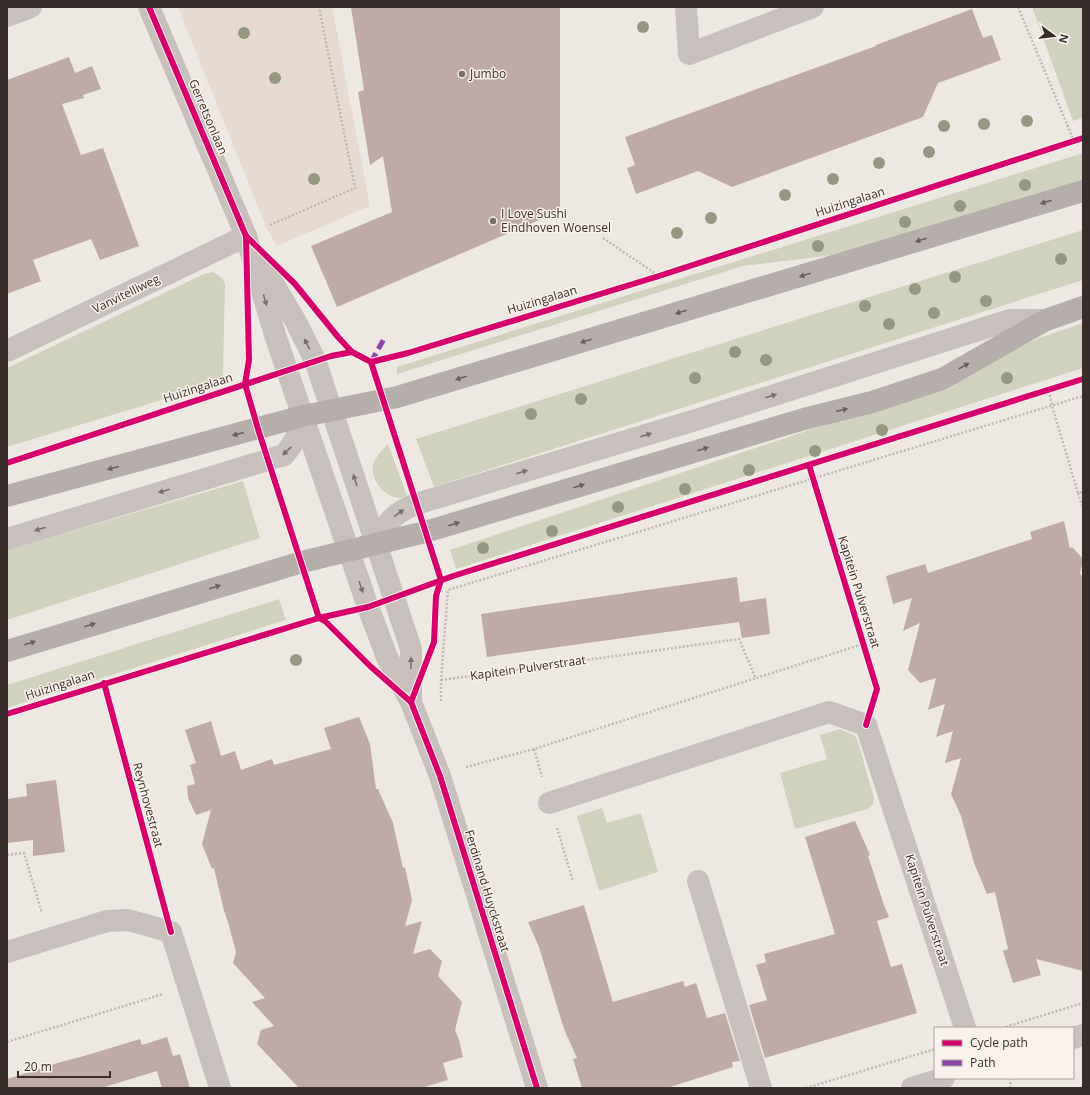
<svg xmlns="http://www.w3.org/2000/svg" width="1090" height="1095" font-family="'Open Sans',sans-serif">
	<style>
		.green { fill: #d1d2be }
		.plaza { fill: #e7dad1 }
		.building { fill: #c0aaa5 }
		.lines { fill: none; stroke-linecap: round; stroke-linejoin: round }
		.path { stroke: #c0b8b4; stroke-width: 2.5; stroke-dasharray: 2 2; stroke-linecap: butt }
		.minor { stroke: #c7c0bc; stroke-width: 22 }
		.major { stroke: #b6aeab; stroke-width: 22 }
		.quiet { stroke: #8e44ad; stroke-width: 5; stroke-dasharray: 10 5; stroke-linecap: butt }
		.cycleway-casing { stroke: #f9f1eb; stroke-width: 8 }
		.cycleway { stroke: #d6006c; stroke-width: 6 }
		.tree { fill: #959780 }
		.oneway { fill: #6a615e }
		.oneway2 { fill: #786f6c }
		.poi-dot { fill: #786e6b; stroke: #f9f1eb; stroke-width: 1.5 }
		.labels { text-anchor: middle; stroke-width: 3; stroke-linejoin: round; paint-order: stroke }
		.poi-label { font-size: 12px; fill: #382d2a; stroke: #f9f1eb; text-anchor: start }
		.street-label { font-size: 12px; fill: #382d2a; stroke: #f9f1eb }
	</style>
	<rect width="100%" height="100%" fill="#eee8e3"/>
	<g class="green">
		<polygon points="1032,7 1083,7 1083,118 1073,121"/>
		<polygon points="1083,153 1083,183 859,252 743,266 397,374 397,367"/>
		<polygon points="1083,230 1083,280 434,487 416,439"/>
		<polygon points="213,272 222,278 225,284 223,374 220,381 211,385 7,447 7,368 204,274"/>
		<polygon points="1083,323 1083,368 456,569 450,550 944,385 1039,338"/>
		<path d="M388 444 407 496C390 505 369 481 373 464 376 456 383 449 388 444Z"/>
		<polygon points="243,481 260,538 7,620 7,550"/>
		<polygon points="279,599 286,620 7,708 7,685"/>
		<polygon points="840,729 855,736 858,742 874,798 873,804 868,809 795,829 780,773 827,759 820,735"/>
		<polygon points="602,808 607,823 641,813 658,872 599,891 577,816"/>
	</g>
	<polygon class="plaza" points="179,7 332,7 370,206 277,246 266,227 178,8"/>
	<g class="building">
		<polygon points="351,7 560,7 560,211 337,307 311,246 392,212 383,156 370,165 358,92 364,90"/>
		<polygon points="972,9 983,38 992,35 1001,60 938,83 923,117 732,187 698,171 636,194 627,168 635,165 625,137 876,46 876,45"/>
		<polygon points="69,57 75,73 92,66 101,89 83,95 84,98 62,104 81,155 103,148 139,246 100,260 91,239 33,260 41,281 7,294 7,80"/>
		<polygon points="1064,521 1070,548 1072,547 1083,559 1080,574 1083,577 1083,971 1036,959 1041,975 1013,983 1003,951 1008,949 995,892 987,894 974,863 961,816 951,794 961,758 945,763 953,731 936,737 945,704 928,710 936,678 920,683 908,670 920,623 903,631 912,598 893,604 886,576 925,564 928,573 1032,539 1030,532"/>
		<polygon points="737,577 740,602 766,598 770,634 742,638 739,622 487,657 481,614"/>
		<polygon points="359,717 370,744 376,789 378,789 393,823 403,868 405,867 412,900 405,926 422,921 413,954 430,949 442,961 438,976 462,1002 455,1030 459,1040 463,1057 443,1063 448,1080 421,1088 299,1088 257,1044 261,1030 274,1026 252,1002 265,998 233,963 236,952 228,922 224,911 214,868 212,869 202,844 211,810 196,815 188,798 187,786 195,784 190,765 196,763 185,730 211,721 221,756 235,751 241,770 272,759 274,765 331,749 324,728"/>
		<polygon points="56,780 65,852 33,856 33,840 7,843 7,799 27,796 26,784"/>
		<polygon points="855,821 870,855 868,856 884,905 889,917 877,921 891,967 902,964 917,1013 765,1058 749,1005 767,1000 756,965 766,962 764,954 835,934 805,837"/>
		<polygon points="584,905 613,1002 683,981 685,987 696,983 707,1018 725,1013 740,1061 732,1062 733,1067 667,1088 582,1088 573,1059 577,1058 564,1029 539,947 528,922"/>
		<polygon points="167,1037 173,1056 180,1054 190,1088 162,1088 157,1071 101,1088 7,1088 7,1079 61,1062 84,1056 140,1039 142,1045"/>
	</g>
	<g class="lines">
		<g class="path">
			<polyline points="1018,7 1074,141"/>
			<polyline points="270,225 355,188 319,7"/>
			<polyline points="603,238 659,276"/>
			<polyline points="1049,391 1052,406 1078,493 1083,492"/>
			<polyline points="1078,493 1083,508"/>
			<polyline points="441,680 739,639 756,679"/>
			<polyline points="441,701 441,680 448,590 1083,396"/>
			<polyline points="534,749 542,777"/>
			<polyline points="466,767 534,749 863,644"/>
			<polyline points="557,828 573,881"/>
			<polyline points="7,855 24,853 42,913"/>
			<polyline points="1002,1028 1083,1003"/>
			<polyline points="7,1042 163,994"/>
			<polyline points="806,1088 935,1049"/>
			<polyline points="1010,1088 1011,1078"/>
		</g>
		<g class="minor">
			<polyline points="149,7 246,236 275,335 368,607 387,657 411,702 440,776 537,1088"/>
			<polyline points="686,7 689,54 813,7"/>
			<polyline points="7,16 31,7"/>
			<polyline points="263,266 296,322 315,360 411,649 411,697"/>
			<polyline points="7,351 246,236"/>
			<path d="M7 539 284 455C295 443 299 432 303 416"/>
			<path d="M376 543C386 522 394 513 416 504L699 419 1010 320H1046"/>
			<polyline points="549,803 829,712 866,725 965,1028"/>
			<polyline points="698,881 761,1088"/>
			<polyline points="7,952 107,921 128,920 171,932 220,1088"/>
			<polyline points="1073,1038 1083,1035"/>
			<polyline points="912,1088 944,1078"/>
		</g>
		<g class="major">
			<polyline points="7,496 303,416 397,397 1083,191"/>
			<polyline points="7,651 302,562 425,532 804,419 872,402 942,379 1046,320 1083,307"/>
		</g>
		<polyline class="quiet" points="371,362 385,337"/>
		<defs>
			<g id="cycleway">
				<polyline points="149,7 246,236 249,360 245,384 258,429 319,618 325,621 370,666 411,702 440,776 537,1088"/>
				<polyline points="246,236 295,284 338,337 352,352"/>
				<polyline points="371,362 441,580 436,596 434,642 411,702"/>
				<polyline points="7,463 331,356 352,352 371,362 408,353 659,276 1083,138"/>
				<polyline points="809,465 877,689 866,725"/>
				<polyline points="104,683 171,932"/>
				<polyline points="7,714 319,618 368,607 453,576 1083,379"/>
			</g>
		</defs>
		<use href="#cycleway" class="cycleway-casing"/>
		<use href="#cycleway" class="cycleway"/>
	</g>
	<g class="tree">
		<circle cx="643" cy="27" r="6"/>
		<circle cx="244" cy="33" r="6"/>
		<circle cx="275" cy="78" r="6"/>
		<circle cx="1027" cy="121" r="6"/>
		<circle cx="984" cy="124" r="6"/>
		<circle cx="944" cy="126" r="6"/>
		<circle cx="929" cy="152" r="6"/>
		<circle cx="879" cy="163" r="6"/>
		<circle cx="314" cy="179" r="6"/>
		<circle cx="833" cy="179" r="6"/>
		<circle cx="1025" cy="185" r="6"/>
		<circle cx="785" cy="195" r="6"/>
		<circle cx="960" cy="206" r="6"/>
		<circle cx="711" cy="218" r="6"/>
		<circle cx="905" cy="222" r="6"/>
		<circle cx="677" cy="233" r="6"/>
		<circle cx="818" cy="246" r="6"/>
		<circle cx="1061" cy="259" r="6"/>
		<circle cx="955" cy="277" r="6"/>
		<circle cx="915" cy="289" r="6"/>
		<circle cx="986" cy="301" r="6"/>
		<circle cx="865" cy="306" r="6"/>
		<circle cx="934" cy="313" r="6"/>
		<circle cx="889" cy="324" r="6"/>
		<circle cx="735" cy="352" r="6"/>
		<circle cx="766" cy="360" r="6"/>
		<circle cx="695" cy="378" r="6"/>
		<circle cx="1007" cy="378" r="6"/>
		<circle cx="581" cy="399" r="6"/>
		<circle cx="531" cy="414" r="6"/>
		<circle cx="882" cy="430" r="6"/>
		<circle cx="815" cy="451" r="6"/>
		<circle cx="749" cy="470" r="6"/>
		<circle cx="685" cy="489" r="6"/>
		<circle cx="618" cy="507" r="6"/>
		<circle cx="552" cy="531" r="6"/>
		<circle cx="483" cy="548" r="6"/>
		<circle cx="296" cy="660" r="6"/>
	</g>
	<defs><path id="oneway-solid" d="M-6-.8H1V-3.2L6.5 0L1 3.2V.8H-6Z"/></defs>
	<g class="oneway">
		<use href="#oneway-solid" transform="translate(1046 202) rotate(163)"/>
		<use href="#oneway-solid" transform="translate(921 240) rotate(163)"/>
		<use href="#oneway-solid" transform="translate(805 275) rotate(163)"/>
		<use href="#oneway-solid" transform="translate(681 312) rotate(163)"/>
		<use href="#oneway-solid" transform="translate(586 341) rotate(163)"/>
		<use href="#oneway-solid" transform="translate(964 366) rotate(-29)"/>
		<use href="#oneway-solid" transform="translate(461 378) rotate(163)"/>
		<use href="#oneway-solid" transform="translate(842 410) rotate(-13)"/>
		<use href="#oneway-solid" transform="translate(238 434) rotate(165)"/>
		<use href="#oneway-solid" transform="translate(703 449) rotate(-17)"/>
		<use href="#oneway-solid" transform="translate(113 468) rotate(165)"/>
		<use href="#oneway-solid" transform="translate(579 486) rotate(-17)"/>
		<use href="#oneway-solid" transform="translate(454 524) rotate(-17)"/>
		<use href="#oneway-solid" transform="translate(215 587) rotate(-17)"/>
		<use href="#oneway-solid" transform="translate(90 625) rotate(-17)"/>
		<use href="#oneway-solid" transform="translate(30 643) rotate(-17)"/>
	</g>
	<g class="oneway2">
		<use href="#oneway-solid" transform="translate(265 300) rotate(74)"/>
		<use href="#oneway-solid" transform="translate(307 344) rotate(-116)"/>
		<use href="#oneway-solid" transform="translate(771 396) rotate(-18)"/>
		<use href="#oneway-solid" transform="translate(646 435) rotate(-17)"/>
		<use href="#oneway-solid" transform="translate(287 451) rotate(137)"/>
		<use href="#oneway-solid" transform="translate(522 472) rotate(-17)"/>
		<use href="#oneway-solid" transform="translate(355 480) rotate(-108)"/>
		<use href="#oneway-solid" transform="translate(164 491) rotate(164)"/>
		<use href="#oneway-solid" transform="translate(399 513) rotate(-36)"/>
		<use href="#oneway-solid" transform="translate(40 529) rotate(163)"/>
		<use href="#oneway-solid" transform="translate(361 587) rotate(71)"/>
		<use href="#oneway-solid" transform="translate(411 663) rotate(-90)"/>
	</g>
	<g class="poi-dot">
		<circle cx="462" cy="74" r="4"/>
		<circle cx="493" cy="221" r="4"/>
	</g>
	<g class="labels">
		<g class="poi-label">
			<text x="470" y="78">Jumbo</text>
			<text x="501" y="218">I Love Sushi<tspan x="501" dy="14">Eindhoven Woensel</tspan></text>
		</g>
		<g class="street-label">
			<text transform="translate(208 117) rotate(67)" y="4">Gerretsonlaan</text>
			<text transform="translate(850 202) rotate(-18)" y="4">Huizingalaan</text>
			<text transform="translate(126 294) rotate(-26)" y="4">Vanvitelliweg</text>
			<text transform="translate(542 300) rotate(-17)" y="4">Huizingalaan</text>
			<text transform="translate(198 388) rotate(-18)" y="4">Huizingalaan</text>
			<text transform="translate(859 592) rotate(73)" y="4">Kapitein Pulverstraat</text>
			<text transform="translate(528 668) rotate(-8)" y="4">Kapitein Pulverstraat</text>
			<text transform="translate(60 685) rotate(-18)" y="4">Huizingalaan</text>
			<text transform="translate(148 805) rotate(75)" y="4">Reynhovestraat</text>
			<text transform="translate(487 891) rotate(73)" y="4">Ferdinand Huyckstraat</text>
			<text transform="translate(927 910) rotate(72)" y="4">Kapitein Pulverstraat</text>
		</g>
	</g>
	<rect width="1090" height="1095" fill="none" stroke="#382d2a" stroke-width="16"/>
	<rect x="934" y="1027" width="140" height="52" fill="#f9f1eb" stroke="#aca39e"/>
	<rect x="942" y="1040" width="20" height="6" fill="#d6006c" stroke="#aca39e"/>
	<text x="970" y="1047" font-size="12" fill="#382d2a">Cycle path</text>
	<rect x="942" y="1060" width="20" height="6" fill="#8e44ad" stroke="#aca39e"/>
	<text x="970" y="1067" font-size="12" fill="#382d2a">Path</text>
	<g transform="translate(1054 36) rotate(105)" stroke="#f9f1eb" stroke-width="3" paint-order="stroke">
	<path d="M0-3L7 15L0 10L-7 15Z" fill="#382d2a"/>
	<text y="-6" font-size="11" font-weight="bold" text-anchor="middle" fill="#382d2a">N</text>
	</g>
	<path d="M18 1071v6h92v-6" fill="none" stroke="#382d2a" stroke-width="2"/>
	<text x="24" y="1071" font-size="12" fill="#382d2a" stroke="#f9f1eb" stroke-width="3" paint-order="stroke">20 m</text>
</svg>
